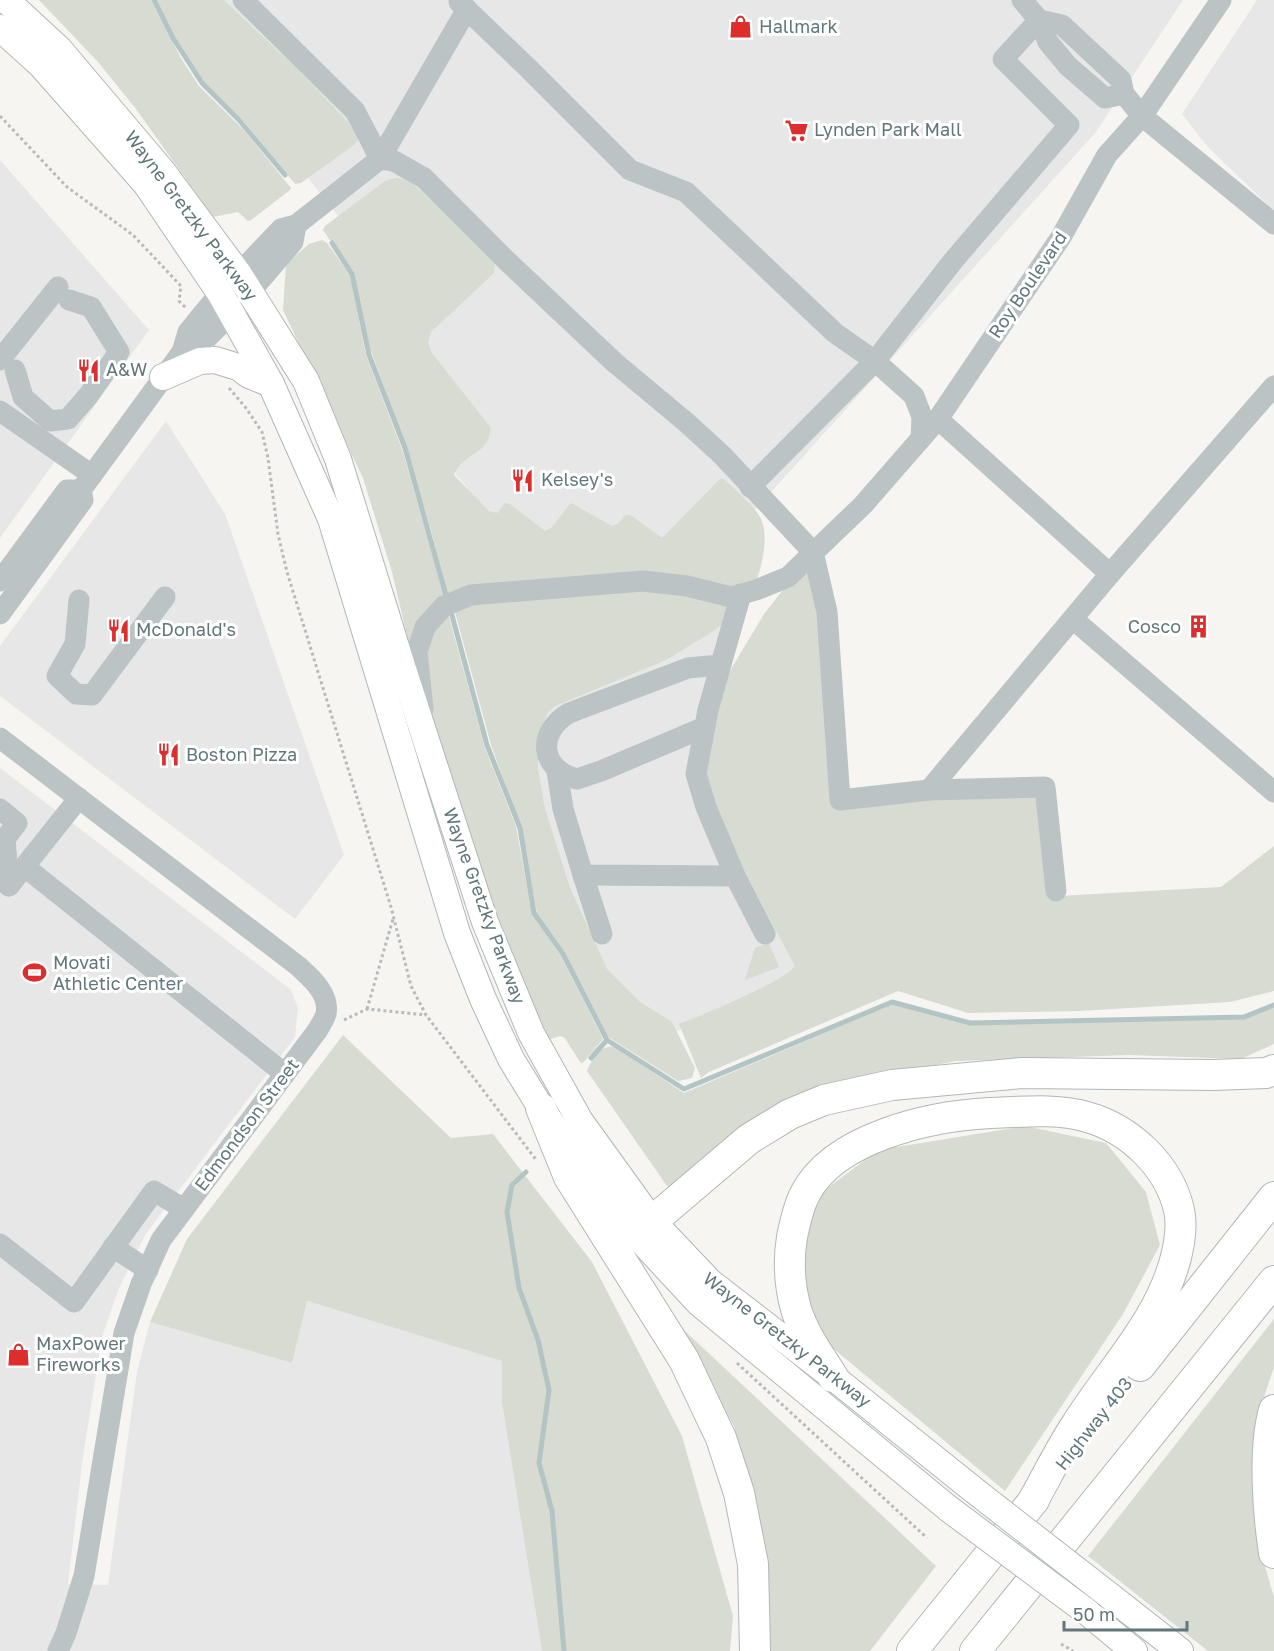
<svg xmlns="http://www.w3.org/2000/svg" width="1274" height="1651" font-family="'Golos Text',sans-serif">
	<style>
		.built { fill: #e6e7e6 }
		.green { fill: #d7dbd2 }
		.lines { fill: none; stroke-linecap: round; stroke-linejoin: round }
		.stream { stroke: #b3c4c4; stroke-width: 5 }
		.major-casing { stroke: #b0b7b9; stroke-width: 28 }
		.highway-casing { stroke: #b2b7b9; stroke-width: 32 }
		.path { stroke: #b7bbbc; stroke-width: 3; stroke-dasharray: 3 3; stroke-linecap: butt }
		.minor { stroke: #bcc3c4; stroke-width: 21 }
		.major { stroke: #fff; stroke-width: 26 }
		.highway { stroke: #fff; stroke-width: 30 }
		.major-bridge-casing { stroke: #b0b7b9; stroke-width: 28; stroke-linecap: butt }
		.major-bridge { stroke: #fff; stroke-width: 26 }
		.labels { text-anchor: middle; stroke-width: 6; stroke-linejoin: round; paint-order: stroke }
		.poi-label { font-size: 18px; fill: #62777c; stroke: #fff; text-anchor: start }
		.street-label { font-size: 18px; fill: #62777c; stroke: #fff }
	</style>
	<rect width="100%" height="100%" fill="#f6f5f2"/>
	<g class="built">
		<polygon points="167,0 1183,0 1096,132 737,530 516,549 456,474 420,319"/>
		<polygon points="1257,0 1274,0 1274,211 1207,146 1182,114"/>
		<polygon points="0,160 149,330 0,538"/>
		<polygon points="166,421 225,514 344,855 295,919 0,696 0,646"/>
		<polygon points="721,619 714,780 806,977 642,1046 585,936 510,724"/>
		<polygon points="0,768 290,989 298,1007 295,1037 145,1235 119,1288 102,1337 82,1463 68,1584 108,1585 137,1372 150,1322 292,1363 306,1301 503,1361 502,1403 542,1651 0,1651"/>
	</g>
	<g class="green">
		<polygon points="39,0 151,0 181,58 199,86 243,129 291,188 290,190 251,220 248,221 238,212 213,217 136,109 98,62"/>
		<polygon points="156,0 224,0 296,68 348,122 358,140 354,145 301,183 295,184 246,124 203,81 175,37"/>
		<path d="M395 178 408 179 495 260 494 273 431 332 428 342 432 353 491 428C490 432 489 439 486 443 477 456 461 457 454 475L489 511 497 513 505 503 510 504 545 531 551 528 571 503 612 526 618 524 625 515H630L661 537 664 536 720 479H724C734 489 753 505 760 517 770 537 762 563 756 583L711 590 447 594 432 534 401 433 368 343 353 274 323 230 325 226 385 181Z"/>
		<polygon points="322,240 327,243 350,275 366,355 403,452 445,599 409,644 392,572 363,478 283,310 286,264 309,244"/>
		<path d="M812 557 838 799 1041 792 1058 896 1221 887 1274 846V991L1230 1002 1079 1011 968 1013 898 991 709 1072 701 1078 679 1024C702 1015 784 982 795 966L743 870 705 780 722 684 764 614 789 582Z"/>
		<polygon points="617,585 729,599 722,625 707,635 666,660 555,706 548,712 539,733 538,768 544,805 570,888 607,969 640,1002 672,1022 695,1068 692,1078 678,1081 608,1037 566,955 537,913 521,828 491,745 455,612 460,602"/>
		<polygon points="448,613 485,748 516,826 532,913 561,956 603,1039 583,1063 580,1062 564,1037 560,1036 547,1040 493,918 430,713 422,654 429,631"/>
		<polygon points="769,943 779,967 745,980 755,948"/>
		<path d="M892 1004 968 1025 1243 1018 1274 1006V1044L1241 1059 1129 1055 956 1061 833 1085 681 1186H667L587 1071C591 1060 602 1043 615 1047L684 1093Z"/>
		<polygon points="343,1035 451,1138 493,1134 592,1262 682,1436 733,1616 730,1651 542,1651 502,1403 502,1361 307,1301 292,1363 150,1322 187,1239"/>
		<polygon points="1025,1126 1106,1143 1146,1192 1160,1245 1123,1314 1005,1491 829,1345 806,1306 802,1235 825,1190 878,1150"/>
		<polygon points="671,1318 936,1566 870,1651 765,1651 755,1534 734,1426"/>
		<polygon points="1274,1319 1274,1367 1260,1409 1258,1543 1274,1597 1274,1651 1208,1651 1088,1556"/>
	</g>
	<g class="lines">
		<g class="stream">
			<polyline points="154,0 173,38 202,83 239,120 285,175"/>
			<polyline points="332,243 352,274 369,355 405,448 447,599"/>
			<polyline points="450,608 487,745 520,828 534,913 563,954 607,1040 684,1089 892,1002 970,1023 1244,1017 1274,1005"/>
			<polyline points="591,1058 607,1040"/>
			<polyline points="526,1172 512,1185 507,1212 519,1288 538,1340 549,1390 539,1463 552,1511 564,1651"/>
		</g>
		<defs>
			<g id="major">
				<polyline points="6,0 59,49 163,172 238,273 306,381 338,459 402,666 485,922 531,1033 580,1121 652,1221 710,1282 833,1377 975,1491"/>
				<polyline points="0,28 40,64 146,184 220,293 271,384 331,519 457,933 483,999 511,1059 541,1108 572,1153 636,1235 699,1303 949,1509"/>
				<polyline points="163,377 200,361 215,360 238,367 249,375 271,384"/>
				<polyline points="1110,1596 1180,1651"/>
				<polyline points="1087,1612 1134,1651"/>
			</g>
			<g id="highway">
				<polyline points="541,1108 569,1177 684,1360 721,1438 739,1493 753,1564 755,1651"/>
				<polyline points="636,1235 749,1139 790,1114 824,1100 892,1085 1022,1073 1213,1075 1266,1073 1274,1070"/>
				<polyline points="1140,1366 1274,1197"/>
				<path d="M833 1377C820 1356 803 1333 796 1309 789 1284 788 1262 792 1237 795 1223 798 1207 805 1194 834 1137 931 1116 990 1113 1021 1112 1057 1108 1087 1117 1130 1129 1169 1166 1179 1210 1182 1222 1180 1241 1177 1253 1162 1319 1111 1369 1076 1425 1060 1449 1047 1476 1033 1501"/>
				<path d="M1274 1410C1263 1450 1268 1512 1274 1553"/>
				<polyline points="912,1651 1034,1500"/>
				<polyline points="975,1651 1274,1281"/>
			</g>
		</defs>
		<use href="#major" class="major-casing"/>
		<use href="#highway" class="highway-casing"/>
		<g class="path">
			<polyline points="0,116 67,187 133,235 181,286 179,301 186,308"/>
			<polyline points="229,388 246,408 262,432 268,458 278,534 287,572 391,907 411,986 426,1015 537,1161"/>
			<polyline points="367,1009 393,919"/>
			<polyline points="344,1020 367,1009 426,1015"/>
			<polyline points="737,1363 927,1538"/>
			<polyline points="1061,1644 1073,1651"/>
		</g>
		<g class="minor">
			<polyline points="243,0 355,111 380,159"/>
			<polyline points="1022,0 1039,20 1048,42 1068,66 1105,98 1124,94"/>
			<polyline points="459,2 528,68 630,170 686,192 835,333 875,361 914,396 922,417 921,438"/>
			<polyline points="1039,20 1062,25 1121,80 1124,94 1142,116 1274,224"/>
			<polyline points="380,159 394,161 424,178 508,262 614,362 687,423 722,455 813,552 827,612 840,800 929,790 1110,574"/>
			<polyline points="182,352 200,345 232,313 293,242 296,225"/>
			<polyline points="0,360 58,287"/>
			<polyline points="15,370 23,397 50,421 68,419 88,396 119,352 91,307 69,300"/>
			<polyline points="0,411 92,475"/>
			<polyline points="938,419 1110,574 1274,386"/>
			<polyline points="750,487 875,361 953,261 1069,125 1003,59 1039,20"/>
			<polyline points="0,581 67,490 81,490"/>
			<polyline points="79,600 75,644 57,676 76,694 92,695 165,597"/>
			<polyline points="0,614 83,500 81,490 182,352 188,332 220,293 281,229 296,225 380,159 467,9"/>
			<polyline points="1073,619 1274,792"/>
			<polyline points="423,709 417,652 425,627 444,606 471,595 643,581 687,586 731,597 756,590 788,577 863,505 938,419 1061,237 1107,155 1142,116 1221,0"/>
			<path d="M705 727 601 771 577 779C539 769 537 732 569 713L688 668 720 665"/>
			<path d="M0 738 298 966C311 978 330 994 326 1014 324 1020 320 1026 317 1031L161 1240 141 1284 124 1333 84 1576 66 1633 58 1651"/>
			<polyline points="557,771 563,809 583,875 735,876 706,807 696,774 708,710 741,594"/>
			<polyline points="929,790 1045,787 1056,891"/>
			<polyline points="0,809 17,823 5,839 9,886"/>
			<polyline points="25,867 285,1074"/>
			<polyline points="583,875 602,934"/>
			<polyline points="735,876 765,934"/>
			<polyline points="9,886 79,798"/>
			<polyline points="0,1244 74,1302 154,1191 184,1209"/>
			<polyline points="113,1247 148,1270"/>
		</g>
		<use href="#major" class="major"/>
		<use href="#highway" class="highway"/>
		<defs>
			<g id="major-bridge">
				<polyline points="975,1491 1110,1596"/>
				<polyline points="949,1509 1087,1612"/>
			</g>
		</defs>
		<use href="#major-bridge" class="major-bridge-casing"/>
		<use href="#major-bridge" class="major-bridge"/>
	</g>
	<defs>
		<symbol id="shop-bare" viewBox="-9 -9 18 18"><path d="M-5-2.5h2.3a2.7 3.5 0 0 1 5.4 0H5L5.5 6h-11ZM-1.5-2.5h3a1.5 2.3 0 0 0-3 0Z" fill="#dd2d2c" stroke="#fff" stroke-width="2.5" paint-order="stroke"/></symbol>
		<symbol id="supermarket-bare" viewBox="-9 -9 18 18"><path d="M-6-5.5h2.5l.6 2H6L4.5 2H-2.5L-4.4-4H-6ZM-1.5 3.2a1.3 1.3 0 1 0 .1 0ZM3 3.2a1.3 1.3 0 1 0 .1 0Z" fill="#dd2d2c" stroke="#fff" stroke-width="2.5" paint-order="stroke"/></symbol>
		<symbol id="restaurant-bare" viewBox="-9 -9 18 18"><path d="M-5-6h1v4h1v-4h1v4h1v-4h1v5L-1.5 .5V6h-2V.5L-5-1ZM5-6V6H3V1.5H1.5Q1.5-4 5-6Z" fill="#dd2d2c" stroke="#fff" stroke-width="2.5" paint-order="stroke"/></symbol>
		<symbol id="building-bare" viewBox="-9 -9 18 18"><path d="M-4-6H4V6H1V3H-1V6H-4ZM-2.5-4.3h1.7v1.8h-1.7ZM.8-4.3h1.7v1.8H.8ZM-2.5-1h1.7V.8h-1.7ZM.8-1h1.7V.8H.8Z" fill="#dd2d2c" stroke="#fff" stroke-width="2.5" paint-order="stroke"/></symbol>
		<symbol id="stadium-bare" viewBox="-9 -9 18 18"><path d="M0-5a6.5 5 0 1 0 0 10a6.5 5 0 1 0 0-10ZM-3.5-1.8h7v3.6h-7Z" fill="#dd2d2c" stroke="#fff" stroke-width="2.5" paint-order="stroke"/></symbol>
	</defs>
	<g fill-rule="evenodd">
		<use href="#shop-bare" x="724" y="10" width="33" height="33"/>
		<use href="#supermarket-bare" x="780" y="114" width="33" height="33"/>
		<use href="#restaurant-bare" x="72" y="354" width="33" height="33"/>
		<use href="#restaurant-bare" x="506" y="464" width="33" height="33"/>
		<use href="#building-bare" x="1182" y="610" width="33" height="33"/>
		<use href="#restaurant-bare" x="102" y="614" width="33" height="33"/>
		<use href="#restaurant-bare" x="152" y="738" width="33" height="33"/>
		<use href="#stadium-bare" x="18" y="956" width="33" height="33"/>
		<use href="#shop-bare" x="2" y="1338" width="33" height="33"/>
	</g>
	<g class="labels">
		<g class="poi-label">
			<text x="759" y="33">Hallmark</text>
			<text x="814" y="136">Lynden Park Mall</text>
			<text x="106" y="376">A&amp;W</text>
			<text x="541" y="486">Kelsey's</text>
			<text x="1181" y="633" text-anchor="end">Cosco</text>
			<text x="136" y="636">McDonald's</text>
			<text x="186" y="761">Boston Pizza</text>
			<text x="53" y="969">Movati<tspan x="53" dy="21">Athletic Center</tspan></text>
			<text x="36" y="1350">MaxPower<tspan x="36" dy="21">Fireworks</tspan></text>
		</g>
		<g class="street-label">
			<text transform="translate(191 216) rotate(53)" y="6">Wayne Gretzky Parkway</text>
			<text transform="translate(1028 285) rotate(-56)" y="6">Roy Boulevard</text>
			<text transform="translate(484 906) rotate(70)" y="6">Wayne Gretzky Parkway</text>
			<text transform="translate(247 1125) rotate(-53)" y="6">Edmondson Street</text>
			<text transform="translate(787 1340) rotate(38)" y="6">Wayne Gretzky Parkway</text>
			<text transform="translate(1094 1424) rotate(-52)" y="6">Highway 403</text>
		</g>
	</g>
	<path d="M1064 1621v9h123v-9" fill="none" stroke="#62777c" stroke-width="3"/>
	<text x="1073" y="1621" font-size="18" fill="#62777c" stroke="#ffffff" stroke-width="4.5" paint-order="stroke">50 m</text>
</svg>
